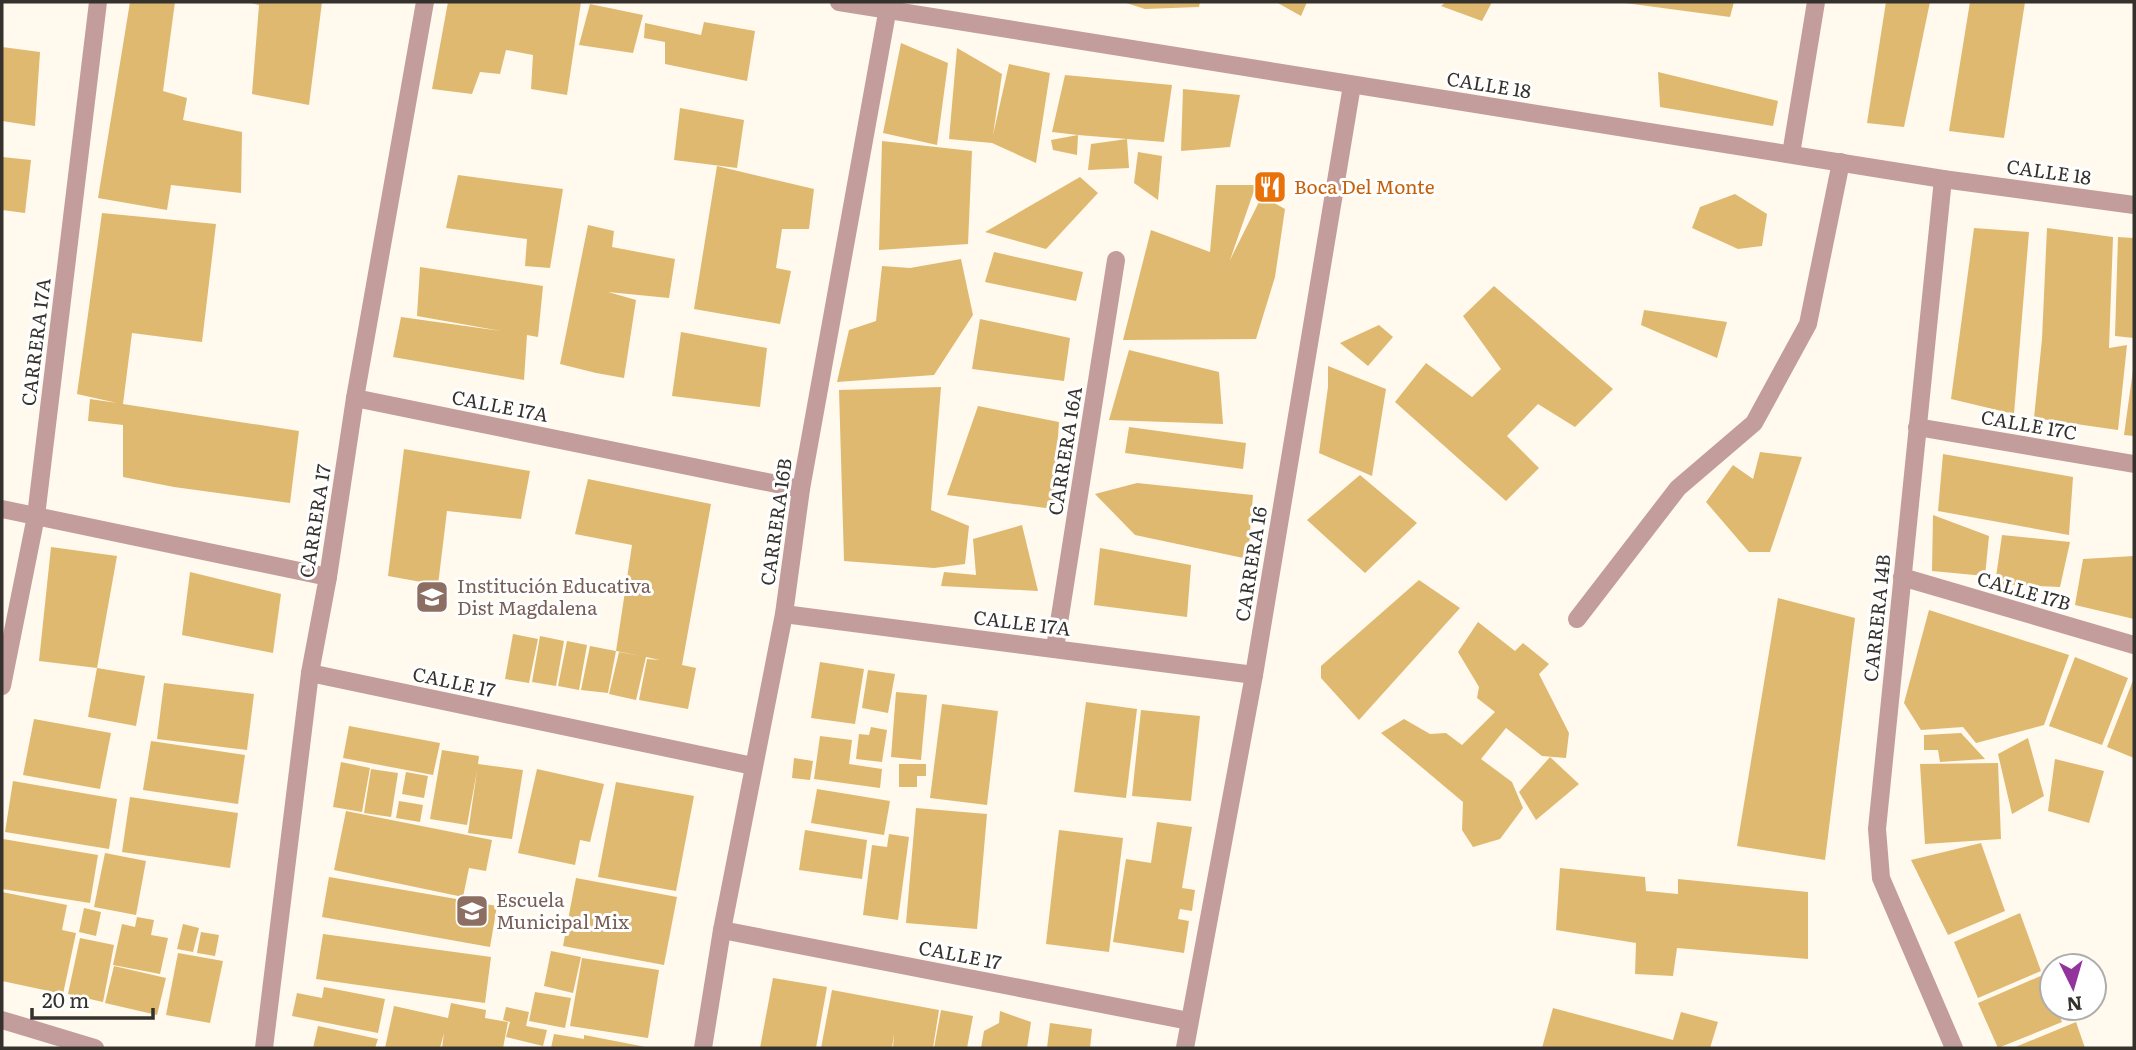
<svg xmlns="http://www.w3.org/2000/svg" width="2136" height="1050" font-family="Literata,serif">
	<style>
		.building { fill: #e0b970 }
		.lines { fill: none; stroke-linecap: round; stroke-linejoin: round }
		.minor { stroke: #c39d9c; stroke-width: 18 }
		.labels { text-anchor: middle; stroke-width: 6; stroke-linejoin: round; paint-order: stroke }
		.street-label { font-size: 19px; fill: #35322e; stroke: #fff }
		.food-label { font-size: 19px; fill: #c56008; stroke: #fff; text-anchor: start }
		.education-label { font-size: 19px; fill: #785e54; stroke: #fff; text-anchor: start }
	</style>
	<rect width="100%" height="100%" fill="#fff9ee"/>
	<g class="building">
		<polygon points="130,2 175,2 163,91 187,98 183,120 242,132 241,193 171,185 167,210 98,198"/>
		<polygon points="246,2 322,2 309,105 252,94 259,5"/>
		<polygon points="448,2 581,2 567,95 531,89 533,55 506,50 500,74 480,72 472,94 432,89"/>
		<polygon points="1123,2 1200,2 1199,7 1145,9"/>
		<polygon points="1276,2 1307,2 1301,16"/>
		<polygon points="1446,2 1492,2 1482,21 1441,6"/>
		<polygon points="1625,2 1734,2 1730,17 1625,3"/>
		<polygon points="1886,2 1930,2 1904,127 1867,123"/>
		<polygon points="1970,2 2025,2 2004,138 1949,131"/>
		<polygon points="590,4 643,15 633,53 579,45"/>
		<polygon points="704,22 755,31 747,81 665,64 665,42 644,38 645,23 701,35"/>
		<polygon points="901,43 948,63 937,145 883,133"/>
		<polygon points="2,47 40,52 35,126 2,121"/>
		<polygon points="957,48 1002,74 993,135 1009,64 1050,73 1036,163 992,143 949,139"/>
		<polygon points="1658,72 1778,101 1773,126 1660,107"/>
		<polygon points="1065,75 1172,85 1164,142 1078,135 1077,155 1053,150 1051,140 1078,135 1052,132"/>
		<polygon points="1183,89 1240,95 1230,147 1181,151"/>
		<polygon points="680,108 744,120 737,168 674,160"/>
		<polygon points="1127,139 1129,168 1088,170 1091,144"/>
		<polygon points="882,141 972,151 968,244 879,250"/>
		<polygon points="1138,152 1162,156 1158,200 1134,183"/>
		<polygon points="2,157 31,160 25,213 2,210"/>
		<polygon points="717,166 814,189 809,229 782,229 776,268 791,271 780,324 694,309"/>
		<polygon points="458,175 563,189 550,268 525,266 527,239 446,228"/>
		<polygon points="1080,177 1098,193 1046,249 985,232"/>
		<polygon points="1216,185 1256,185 1230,260 1262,196 1285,209 1275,277 1256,339 1123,340 1151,230 1210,252"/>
		<polygon points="1735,194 1767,214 1762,246 1738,249 1692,228 1700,207"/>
		<polygon points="102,213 216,224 202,342 132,333 123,404 299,431 290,503 174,487 123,477 123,425 88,421 90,399 117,403 77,394"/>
		<polygon points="588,225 614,231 612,247 675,259 669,298 608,292 636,300 624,378 596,373 560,364"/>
		<polygon points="1974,228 2029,232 2014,414 1951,399"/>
		<polygon points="2047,228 2113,237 2109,348 2127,345 2118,430 2034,418 2042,339"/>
		<polygon points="2118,237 2134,238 2134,338 2115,336"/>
		<polygon points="994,252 1083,272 1076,301 985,282"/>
		<polygon points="961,259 973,315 934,375 837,382 849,330 876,321 882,266 910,268"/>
		<polygon points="420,267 543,286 538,337 527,335 524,380 393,357 401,317 501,331 417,316"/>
		<polygon points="1494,286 1613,389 1575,427 1538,404 1507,436 1539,468 1506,501 1395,402 1426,363 1472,397 1501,369 1463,316"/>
		<polygon points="1644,310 1727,322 1717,358 1641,325"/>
		<polygon points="980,319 1070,338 1064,381 972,369"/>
		<polygon points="1379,325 1393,337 1368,366 1340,343"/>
		<polygon points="681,332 767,348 760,407 672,396"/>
		<polygon points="1129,350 1219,372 1223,424 1109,420"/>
		<polygon points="1328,366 1386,389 1372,476 1319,453 1328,387"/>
		<polygon points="2133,370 2134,370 2134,436 2124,435"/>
		<polygon points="941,387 931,510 969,526 965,564 934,568 844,561 839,390"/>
		<polygon points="978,406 1059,422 1053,509 947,495"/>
		<polygon points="1129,427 1246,443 1243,469 1125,453"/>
		<polygon points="404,449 530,471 521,519 447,511 438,585 388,576"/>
		<polygon points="1760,452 1802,457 1770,552 1749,552 1706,502 1733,465 1753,479"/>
		<polygon points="1943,454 2073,477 2069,535 1938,511"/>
		<polygon points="1360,475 1417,523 1365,573 1307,520"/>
		<polygon points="588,479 711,504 682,665 696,668 688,709 639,700 647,659 660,660 646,657 636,700 609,694 619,652 641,656 616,651 632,545 575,534"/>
		<polygon points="1137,483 1253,495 1248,559 1135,535 1095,494"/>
		<polygon points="1933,515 1989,536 1985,576 1932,571"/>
		<polygon points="1022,525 1038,591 941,586 944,572 976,575 973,539"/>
		<polygon points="2002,535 2070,542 2060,587 1995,584"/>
		<polygon points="51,547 117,556 97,668 39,661"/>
		<polygon points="1100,548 1191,565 1187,617 1094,605"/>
		<polygon points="2134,556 2134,619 2075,605 2083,559"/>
		<polygon points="190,572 281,594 273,653 182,635"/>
		<polygon points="1419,580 1460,608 1359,720 1321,678 1321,666"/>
		<polygon points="1778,598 1855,618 1825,860 1737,846"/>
		<polygon points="1929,610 2069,655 2044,725 1976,743 1963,727 1921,730 1904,703"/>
		<polygon points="1478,622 1515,651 1523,643 1549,664 1539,674 1569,733 1566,758 1542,756 1506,728 1481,759 1512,782 1523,808 1500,839 1473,847 1462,830 1463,802 1381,733 1404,719 1430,734 1446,733 1462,745 1495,712 1477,698 1479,687 1458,652"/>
		<polygon points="513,634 538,639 529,683 505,679"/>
		<polygon points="540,636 564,641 556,686 532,682"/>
		<polygon points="567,641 587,645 579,690 558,686"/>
		<polygon points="590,646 616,651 608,693 581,690"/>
		<polygon points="2075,657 2128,678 2102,745 2049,726"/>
		<polygon points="820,662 864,669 855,724 811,718"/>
		<polygon points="97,668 145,676 136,726 88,717"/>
		<polygon points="868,670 895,674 888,713 862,708"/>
		<polygon points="2134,678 2134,758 2107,747"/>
		<polygon points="164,683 254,694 247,750 157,739"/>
		<polygon points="896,692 927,695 921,760 891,757"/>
		<polygon points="1086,702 1137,709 1126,798 1074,792"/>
		<polygon points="942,704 998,711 987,805 930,798"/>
		<polygon points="1141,710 1200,716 1191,801 1132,796"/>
		<polygon points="34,719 111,733 100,789 23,775"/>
		<polygon points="349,726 440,743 433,775 343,758"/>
		<polygon points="871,727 887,730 882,762 856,759 859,734 869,735"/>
		<polygon points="1961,733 1985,759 1940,762 1938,750 1924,750 1924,735"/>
		<polygon points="820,736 852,740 849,764 882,769 880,788 814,779"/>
		<polygon points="2028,738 2044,796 2012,814 1998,754"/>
		<polygon points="151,741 245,755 238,804 143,790"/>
		<polygon points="442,750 479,756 478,764 523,770 512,839 468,833 477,771 467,825 430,819"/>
		<polygon points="1550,757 1579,784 1536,820 1519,792"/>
		<polygon points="794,758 813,761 810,780 792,778"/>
		<polygon points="2055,759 2104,771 2089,823 2048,811"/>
		<polygon points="341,762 370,768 362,812 333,807"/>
		<polygon points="1998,763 2001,839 1925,844 1920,764"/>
		<polygon points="899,764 926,764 926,776 917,776 917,787 899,787"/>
		<polygon points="371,769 398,773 391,817 364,813"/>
		<polygon points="537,769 604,784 590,842 580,840 575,865 518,853"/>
		<polygon points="406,772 428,776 424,798 402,794"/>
		<polygon points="13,781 117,799 109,849 5,832"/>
		<polygon points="616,782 694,796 676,891 598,877"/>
		<polygon points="817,789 890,801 884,835 811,823"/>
		<polygon points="130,797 238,813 230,868 122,852"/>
		<polygon points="399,801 423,805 420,822 396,818"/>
		<polygon points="916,808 987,814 977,929 906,923"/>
		<polygon points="346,811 492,840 486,871 469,868 463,897 334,870"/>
		<polygon points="1157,822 1192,827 1182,888 1195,890 1192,911 1180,909 1178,919 1189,921 1184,953 1113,942 1126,859 1151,863"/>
		<polygon points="805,830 867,840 862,879 799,870"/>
		<polygon points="1059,830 1123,838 1109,952 1046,944"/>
		<polygon points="889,834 909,837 898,920 863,915 872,845 887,847"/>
		<polygon points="3,839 98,855 90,903 2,889"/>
		<polygon points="1981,843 2005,911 1948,935 1911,860"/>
		<polygon points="105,853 146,861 136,915 94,907"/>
		<polygon points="1560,868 1645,877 1646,891 1678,894 1678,879 1808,892 1808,959 1677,948 1673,976 1635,974 1636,943 1556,930"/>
		<polygon points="329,877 497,906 490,947 322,917"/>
		<polygon points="576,878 677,897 664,965 563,946"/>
		<polygon points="2,892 67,905 62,930 76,933 63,994 2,981"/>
		<polygon points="84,908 101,912 96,936 79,932"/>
		<polygon points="2020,913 2041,971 1978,998 1954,942"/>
		<polygon points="137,917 154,920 151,935 168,938 160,974 113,965 122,924 135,927"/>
		<polygon points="183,924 199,928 193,952 177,949"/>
		<polygon points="201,932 219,935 215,956 197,953"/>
		<polygon points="323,934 491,957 485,1003 316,979"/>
		<polygon points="80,938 114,945 103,1002 68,994"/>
		<polygon points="551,951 581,957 573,993 544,986"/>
		<polygon points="178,953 223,961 210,1023 166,1015"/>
		<polygon points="582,958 659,970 648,1038 570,1026"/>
		<polygon points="114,966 166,978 157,1015 105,1003"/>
		<polygon points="2045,974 2052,994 2052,1008 2057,1008 2062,1022 1998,1048 1978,1003"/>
		<polygon points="773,978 827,987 816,1048 760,1048"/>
		<polygon points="324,987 385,999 378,1033 292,1016 297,993 322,998"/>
		<polygon points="832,990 939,1010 933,1048 893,1048 894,1034 892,1048 821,1048"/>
		<polygon points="535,992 571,998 565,1028 529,1021"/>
		<polygon points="451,1003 486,1010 485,1018 508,1022 503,1048 442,1048 444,1033 440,1048 385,1048 394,1006 448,1018"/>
		<polygon points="506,1007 529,1012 526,1026 547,1030 543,1046 506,1037 510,1022 503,1020"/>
		<polygon points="1553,1008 1673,1040 1681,1012 1718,1022 1710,1048 1542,1048"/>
		<polygon points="941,1010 973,1016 967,1048 934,1048"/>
		<polygon points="1000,1011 1031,1022 1027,1048 981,1048 984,1031 999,1023"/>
		<polygon points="2076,1022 2085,1048 2013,1048"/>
		<polygon points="1050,1023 1092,1029 1090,1048 1047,1048"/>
		<polygon points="318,1026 378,1039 375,1048 313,1048"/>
		<polygon points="554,1034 584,1039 584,1035 651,1048 551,1048"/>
	</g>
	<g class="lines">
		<g class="minor">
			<polyline points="839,2 1943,179 2134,205"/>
			<polyline points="1791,154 1816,2"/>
			<polyline points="1943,179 1877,829 1881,878 1954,1048"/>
			<polyline points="355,398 801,489"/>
			<polyline points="1917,427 2134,464"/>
			<polyline points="2,509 328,577"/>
			<polyline points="1902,577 2134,645"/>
			<polyline points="784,614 1254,675"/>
			<polyline points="1577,619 1678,488 1754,423 1808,324 1841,162"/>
			<polyline points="1055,648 1116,260"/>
			<polyline points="310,673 753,766"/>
			<polyline points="2,686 36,516 98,2"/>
			<polyline points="722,930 1189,1021"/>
			<polyline points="2,1020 95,1048"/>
			<polyline points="264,1048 310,673 328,577 355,398 425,2"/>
			<polyline points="703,1048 722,930 784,614 801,489 889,2"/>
			<polyline points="1185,1048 1254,675 1352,85"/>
		</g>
	</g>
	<defs>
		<symbol id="restaurant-square" viewBox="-11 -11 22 22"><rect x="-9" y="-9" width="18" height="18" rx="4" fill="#e8710a" stroke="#fff"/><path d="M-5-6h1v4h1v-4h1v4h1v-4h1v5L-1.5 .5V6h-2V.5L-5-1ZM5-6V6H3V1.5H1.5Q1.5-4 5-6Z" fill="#fff"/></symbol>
		<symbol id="school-square" viewBox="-11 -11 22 22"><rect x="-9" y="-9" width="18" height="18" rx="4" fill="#8d6e63" stroke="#fff"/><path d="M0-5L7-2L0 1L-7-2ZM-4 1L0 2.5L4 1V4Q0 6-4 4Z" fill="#fff"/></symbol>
	</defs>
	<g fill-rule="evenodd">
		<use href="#restaurant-square" x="1251" y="168" width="38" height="38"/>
		<use href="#school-square" x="413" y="578" width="38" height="38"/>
		<use href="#school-square" x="453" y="892" width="38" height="38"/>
	</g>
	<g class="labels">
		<g class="street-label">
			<text transform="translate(1489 85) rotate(9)" y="7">CALLE 18</text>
			<text transform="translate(2049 172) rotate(8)" y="7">CALLE 18</text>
			<text transform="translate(36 342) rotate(-83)" y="7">CARRERA 17A</text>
			<text transform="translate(500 406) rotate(11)" y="7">CALLE 17A</text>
			<text transform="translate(2029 425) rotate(10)" y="7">CALLE 17C</text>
			<text transform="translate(1065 451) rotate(-81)" y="7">CARRERA 16A</text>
			<text transform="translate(315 521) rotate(-81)" y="7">CARRERA 17</text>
			<text transform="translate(776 522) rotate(-82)" y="7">CARRERA 16B</text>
			<text transform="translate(1251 564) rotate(-81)" y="7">CARRERA 16</text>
			<text transform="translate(2024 591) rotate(16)" y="7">CALLE 17B</text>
			<text transform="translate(1877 618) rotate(-84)" y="7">CARRERA 14B</text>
			<text transform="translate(1022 623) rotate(7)" y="7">CALLE 17A</text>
			<text transform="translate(454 682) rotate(12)" y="7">CALLE 17</text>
			<text transform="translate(960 955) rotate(11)" y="7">CALLE 17</text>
		</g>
		<g class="food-label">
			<text x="1294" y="194">Boca Del Monte</text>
		</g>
		<g class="education-label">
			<text x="457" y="593">Institución Educativa<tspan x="457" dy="22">Dist Magdalena</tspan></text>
			<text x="496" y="907">Escuela<tspan x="496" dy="22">Municipal Mix</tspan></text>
		</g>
	</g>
	<rect width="2136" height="1050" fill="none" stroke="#35322e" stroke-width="7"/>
	<g transform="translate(2073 987) rotate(175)"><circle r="33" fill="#ffffff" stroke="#aeadab" stroke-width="2"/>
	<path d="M0-5L12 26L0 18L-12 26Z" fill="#93349c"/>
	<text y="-10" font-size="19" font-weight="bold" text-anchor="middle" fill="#35322e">N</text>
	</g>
	<path d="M32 1008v10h121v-10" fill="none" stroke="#35322e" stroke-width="3.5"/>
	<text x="42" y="1008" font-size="21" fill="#35322e" stroke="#ffffff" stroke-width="5" paint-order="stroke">20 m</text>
</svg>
